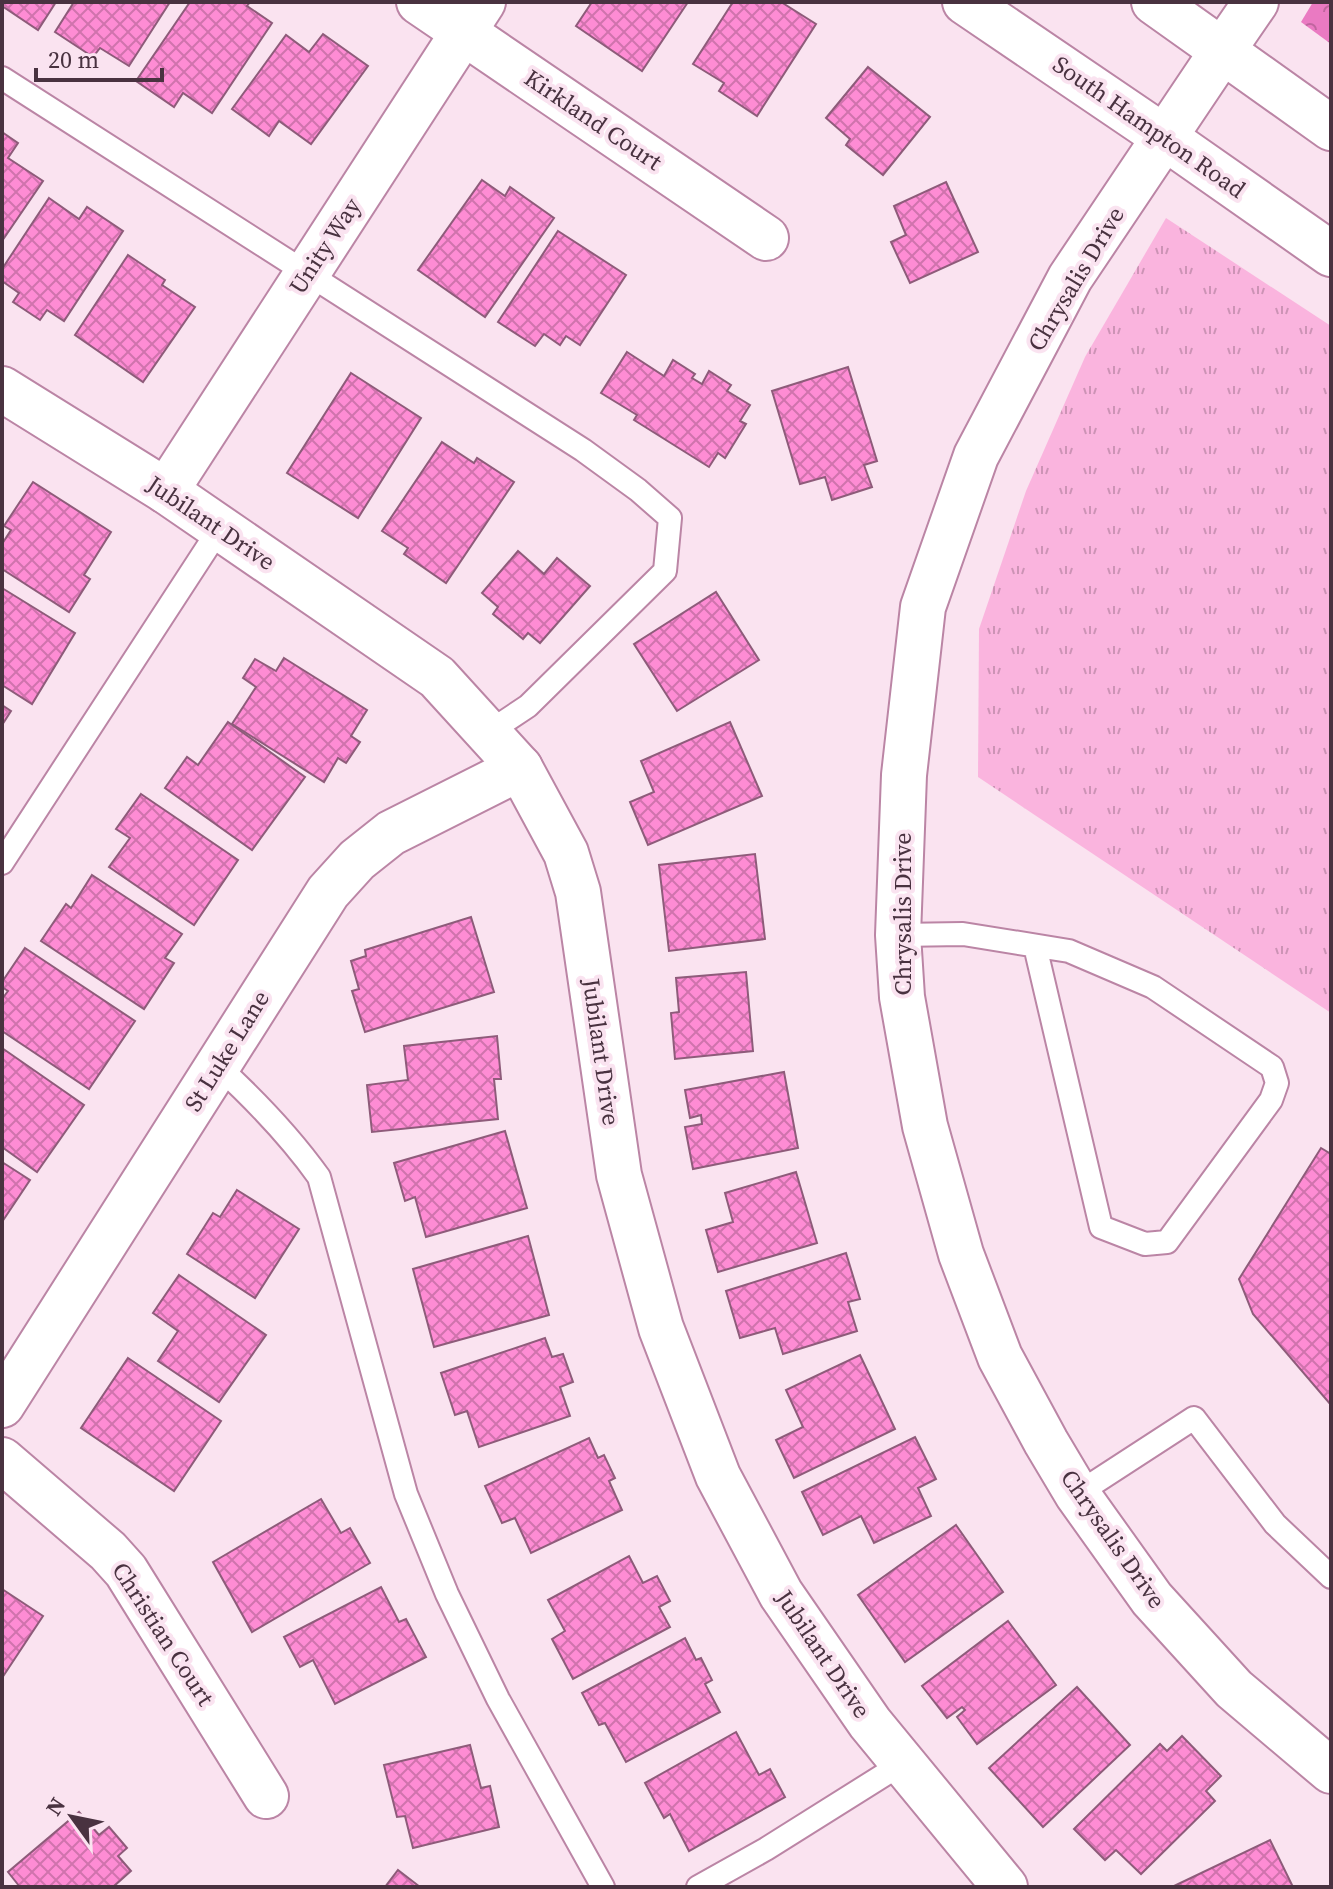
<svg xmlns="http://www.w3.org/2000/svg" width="1333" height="1889" font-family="'Source Serif 4',serif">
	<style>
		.grass { fill: url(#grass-tufts) }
		.forest { fill: url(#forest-crowns) }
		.building { fill: url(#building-cross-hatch); stroke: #8e5b7a; stroke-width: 2 }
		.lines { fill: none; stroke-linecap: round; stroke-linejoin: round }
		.service-casing { stroke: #bb85a5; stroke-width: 26 }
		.minor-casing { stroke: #bb85a5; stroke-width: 48 }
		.tertiary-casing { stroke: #bb85a5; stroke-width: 48 }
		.secondary-casing { stroke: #bb85a5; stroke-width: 48 }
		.service { stroke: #fff; stroke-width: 22 }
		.minor { stroke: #fff; stroke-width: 44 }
		.tertiary { stroke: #fff; stroke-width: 44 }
		.secondary { stroke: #fff; stroke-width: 44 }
		.labels { text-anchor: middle; stroke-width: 8; stroke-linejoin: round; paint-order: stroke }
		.street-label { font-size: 24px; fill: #493240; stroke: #fae3f0 }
	</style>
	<defs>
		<pattern id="grass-tufts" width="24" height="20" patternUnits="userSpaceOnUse" patternTransform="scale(2)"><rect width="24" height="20" fill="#fab4de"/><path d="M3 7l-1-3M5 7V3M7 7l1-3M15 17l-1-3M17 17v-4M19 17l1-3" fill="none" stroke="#cc93b5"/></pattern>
		<pattern id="forest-crowns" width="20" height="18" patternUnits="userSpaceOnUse" patternTransform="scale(2)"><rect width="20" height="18" fill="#ea7ac2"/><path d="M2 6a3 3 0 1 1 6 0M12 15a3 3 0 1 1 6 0" fill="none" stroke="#c0659f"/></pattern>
		<pattern id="building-cross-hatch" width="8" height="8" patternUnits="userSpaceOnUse" patternTransform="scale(2)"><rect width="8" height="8" fill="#fe8cd4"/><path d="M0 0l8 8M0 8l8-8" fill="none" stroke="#d073ad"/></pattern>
	</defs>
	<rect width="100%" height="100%" fill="#fae3f0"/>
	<polygon class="grass" points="1166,218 1331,326 1331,1013 978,777 979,629 1026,491 1085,357"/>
	<polygon class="forest" points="1313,2 1331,2 1331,44 1301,22"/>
	<g class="building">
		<polygon points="2,2 56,2 38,30 2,6"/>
		<polygon points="74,2 170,2 129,66 100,48 93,57 55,32"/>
		<polygon points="190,2 250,2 247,6 272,23 212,113 183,93 174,107 136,81"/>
		<polygon points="592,2 688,2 642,71 576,26"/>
		<polygon points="733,2 781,2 816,24 757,116 719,91 724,83 693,64"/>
		<polygon points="323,34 368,66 311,144 279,121 269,136 232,109 286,35 309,52"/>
		<polygon points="868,67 930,117 883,175 846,145 850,139 826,118"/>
		<polygon points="2,132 18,143 8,158 43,181 2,241"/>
		<polygon points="482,180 505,196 510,187 554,218 485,317 418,270"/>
		<polygon points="946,182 978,252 910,283 891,242 906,235 894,206"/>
		<polygon points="49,198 79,219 87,207 123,231 64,321 47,310 40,320 13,302 19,293 2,281 2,269"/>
		<polygon points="558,231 626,275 580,345 566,336 560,345 544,334 535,346 498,322"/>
		<polygon points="128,255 165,280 162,285 195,307 143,382 75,335"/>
		<polygon points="627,352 664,376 673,360 695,374 692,378 702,384 709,371 731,385 727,391 750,405 740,421 746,424 725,458 718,453 709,467 634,420 637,415 601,393"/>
		<polygon points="848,367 877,461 864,465 872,487 832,500 825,477 800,484 772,391"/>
		<polygon points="351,373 421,418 358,518 287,473"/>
		<polygon points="442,442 474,463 477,458 514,482 446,583 404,554 408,548 382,531"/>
		<polygon points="33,482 111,532 84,575 90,579 69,612 2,569 2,544 11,530 4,526"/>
		<polygon points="518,551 544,574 557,558 590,586 540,643 528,633 523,639 493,614 498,607 482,593"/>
		<polygon points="2,588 75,633 32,704 2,685"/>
		<polygon points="716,592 759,660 677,711 634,644"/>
		<polygon points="284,658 367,710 351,736 360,742 346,763 338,758 324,782 232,724 256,687 243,678 255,659 276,671"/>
		<polygon points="2,705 11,711 2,725"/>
		<polygon points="228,722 305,777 252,850 165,788 187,757 198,765"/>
		<polygon points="730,722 762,796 648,845 630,802 654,792 641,761"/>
		<polygon points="141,794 238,860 194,925 109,867 130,838 116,829"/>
		<polygon points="755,854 765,939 669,951 659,865"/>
		<polygon points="92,875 182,934 165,958 174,963 144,1009 41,941 66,904 71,908"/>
		<polygon points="471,917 494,992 365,1032 352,991 359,989 351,961 366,956 365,950"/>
		<polygon points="25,948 135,1021 89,1089 2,1031 2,999 8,991 2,987 2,982"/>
		<polygon points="746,972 753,1051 675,1059 671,1013 679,1012 676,978"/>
		<polygon points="497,1036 501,1079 494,1079 498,1119 372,1132 367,1085 408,1080 404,1046"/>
		<polygon points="2,1048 84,1105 37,1172 2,1147"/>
		<polygon points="784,1072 798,1148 693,1169 685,1127 702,1124 701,1115 690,1118 685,1090"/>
		<polygon points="505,1131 527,1208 426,1237 415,1197 405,1201 394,1163"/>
		<polygon points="1321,1148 1331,1154 1331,1405 1253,1314 1239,1279"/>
		<polygon points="2,1162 30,1180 2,1222"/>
		<polygon points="796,1172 817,1243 718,1272 706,1230 733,1222 725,1193"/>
		<polygon points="237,1190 299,1229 255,1298 187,1254 213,1213 220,1217"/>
		<polygon points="528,1236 549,1315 434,1347 413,1269"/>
		<polygon points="846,1253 860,1299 848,1302 857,1331 783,1354 775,1328 740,1338 726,1291"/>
		<polygon points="179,1275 266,1335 219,1402 158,1361 178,1331 153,1313"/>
		<polygon points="545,1338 552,1357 563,1354 573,1382 560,1387 570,1416 479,1447 467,1411 455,1415 441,1373"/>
		<polygon points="860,1355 895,1429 794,1478 776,1440 803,1427 786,1390"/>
		<polygon points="128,1358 221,1421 174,1491 81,1428"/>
		<polygon points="915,1437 936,1479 918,1488 931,1516 874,1543 861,1516 823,1535 802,1492"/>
		<polygon points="589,1438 598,1458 604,1455 615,1478 609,1481 622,1510 531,1553 515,1518 502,1523 485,1486"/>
		<polygon points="321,1499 341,1533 350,1528 370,1563 252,1632 213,1562"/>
		<polygon points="956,1525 1003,1592 905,1662 858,1595"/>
		<polygon points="629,1556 643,1583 657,1576 670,1601 659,1607 670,1627 573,1679 552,1639 565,1631 548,1600"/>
		<polygon points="381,1587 399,1622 406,1619 426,1657 335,1704 313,1660 300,1667 284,1637"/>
		<polygon points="2,1589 43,1616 2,1678"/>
		<polygon points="1008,1621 1056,1685 977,1744 957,1717 965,1710 962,1707 947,1718 922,1686"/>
		<polygon points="685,1638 696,1660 701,1658 712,1680 705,1684 720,1712 626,1762 605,1723 599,1725 582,1693"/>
		<polygon points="1077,1687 1130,1745 1043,1827 989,1768"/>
		<polygon points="736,1732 759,1775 770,1769 785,1797 689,1851 670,1814 664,1818 645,1783"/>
		<polygon points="1182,1736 1221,1776 1206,1791 1215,1801 1141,1874 1116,1850 1105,1860 1074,1829 1160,1744 1167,1751"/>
		<polygon points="470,1745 481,1788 490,1786 499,1827 413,1848 405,1816 397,1817 384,1765"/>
		<polygon points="79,1812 99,1835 109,1827 127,1848 118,1856 131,1871 113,1887 20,1887 8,1872"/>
		<polygon points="1270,1840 1293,1887 1172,1887"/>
		<polygon points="398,1870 420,1887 385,1887"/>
	</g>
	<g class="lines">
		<defs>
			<g id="service">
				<polyline points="2,78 583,450 638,490 670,518 665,571 528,706 489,732"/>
				<polyline points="2,863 220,528"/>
				<polyline points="898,935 963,934 1069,951 1153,987 1272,1067 1277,1083 1271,1100 1167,1242 1145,1244 1101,1227 1035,946"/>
				<path d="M218 1066C256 1101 289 1135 319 1177L406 1494 447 1594 498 1699 603 1887"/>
				<polyline points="1077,1494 1194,1418 1275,1524 1331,1577"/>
				<polyline points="698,1887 766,1849 903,1763"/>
			</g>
			<g id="minor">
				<polyline points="419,2 766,238"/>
				<polyline points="1223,50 1256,2"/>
				<polyline points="2,389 166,491 437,677 520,768 566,853 578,892 619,1175 661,1328 718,1476 781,1594 870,1723 1005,1887"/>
				<polyline points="166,491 483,2"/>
				<polyline points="2,1405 328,892 357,860 391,833 520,768"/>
				<polyline points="2,1460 108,1551 126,1571 266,1796"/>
			</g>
			<polyline id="tertiary" points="1223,50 1070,278 976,456 923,607 904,775 898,935 902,997 925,1126 961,1254 1000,1357 1046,1442 1077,1494 1152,1599 1234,1689 1331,1771"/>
			<g id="secondary">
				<polyline points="965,2 1164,137 1331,254"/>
				<polyline points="1154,2 1331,128"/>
			</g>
		</defs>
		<use href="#service" class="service-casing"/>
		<use href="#minor" class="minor-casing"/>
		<use href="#tertiary" class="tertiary-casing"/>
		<use href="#secondary" class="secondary-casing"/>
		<use href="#service" class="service"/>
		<use href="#minor" class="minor"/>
		<use href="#tertiary" class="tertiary"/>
		<use href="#secondary" class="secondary"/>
	</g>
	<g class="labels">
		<g class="street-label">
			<text transform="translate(593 120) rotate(34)" y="8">Kirkland Court</text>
			<text transform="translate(1149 127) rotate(35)" y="8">South Hampton Road</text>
			<text transform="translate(325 246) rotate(-57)" y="8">Unity Way</text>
			<text transform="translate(1076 279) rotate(-59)" y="8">Chrysalis Drive</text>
			<text transform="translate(211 523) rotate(34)" y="8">Jubilant Drive</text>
			<text transform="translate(903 914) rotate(-90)" y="8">Chrysalis Drive</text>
			<text transform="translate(227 1051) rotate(-58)" y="8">St Luke Lane</text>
			<text transform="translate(601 1052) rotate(82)" y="8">Jubilant Drive</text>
			<text transform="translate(1113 1539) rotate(55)" y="8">Chrysalis Drive</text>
			<text transform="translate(163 1634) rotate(57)" y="8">Christian Court</text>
			<text transform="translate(823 1654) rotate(56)" y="8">Jubilant Drive</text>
		</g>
	</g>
	<rect width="1333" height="1889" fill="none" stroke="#493240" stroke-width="8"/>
	<g transform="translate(72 1817) rotate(303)" stroke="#fae3f0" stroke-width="6" paint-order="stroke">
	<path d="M0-6L14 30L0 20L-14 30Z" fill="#493240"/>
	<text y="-12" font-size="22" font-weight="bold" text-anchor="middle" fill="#493240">N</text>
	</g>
	<path d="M36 68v12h126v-12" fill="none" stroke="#493240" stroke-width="4"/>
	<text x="48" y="68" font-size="24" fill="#493240" stroke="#fae3f0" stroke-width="6" paint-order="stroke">20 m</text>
</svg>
